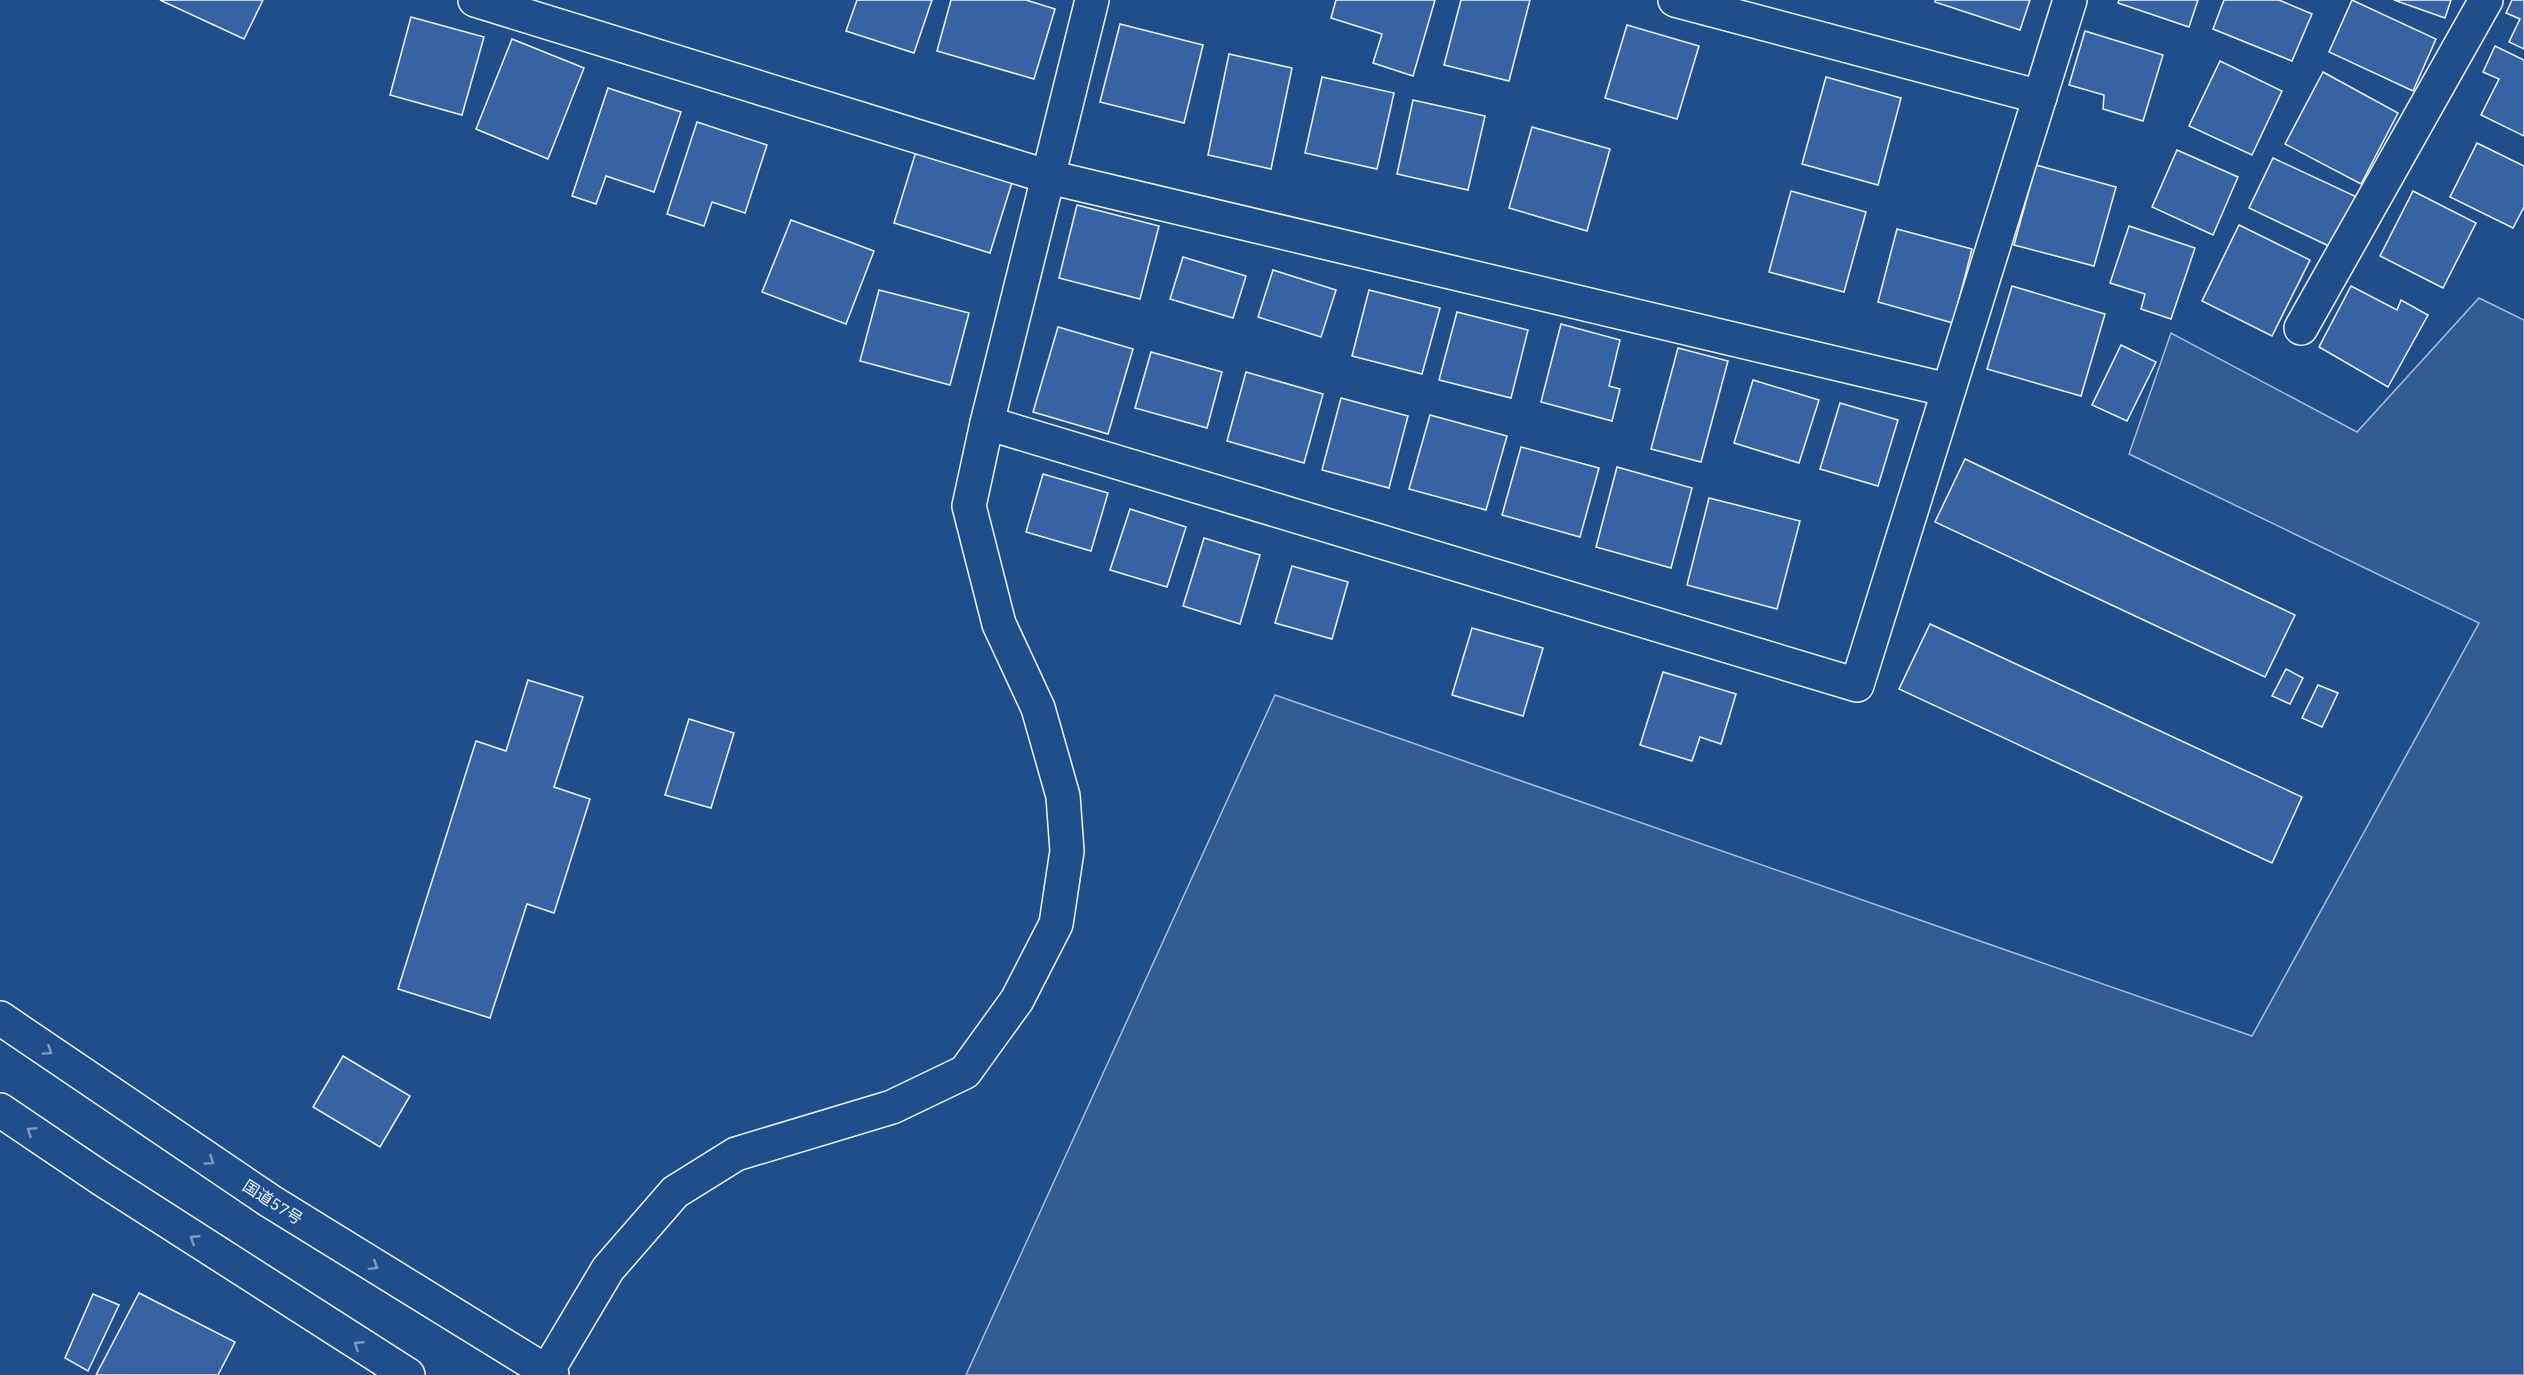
<svg xmlns="http://www.w3.org/2000/svg" width="2524" height="1375" font-family="'IBM Plex Sans','Noto Sans JP',sans-serif">
	<style>
		.built { fill: #305b95; stroke: #a8bbd7; stroke-width: 1.5 }
		.building { fill: #3563a3; stroke: #f2f6ff; stroke-width: 1.5 }
		.lines { fill: none; stroke-linecap: round; stroke-linejoin: round }
		.street-casing { stroke: #f2f6ff; stroke-width: 36 }
		.secondary-casing { stroke: #f2f6ff; stroke-width: 36 }
		.highway-casing { stroke: #f2f6ff; stroke-width: 36 }
		.street { stroke: #1f4e8c; stroke-width: 33 }
		.secondary { stroke: #1f4e8c; stroke-width: 33 }
		.highway { stroke: #1f4e8c; stroke-width: 33 }
		.oneway { stroke: #7e9ac0 }
		.labels { text-anchor: middle; stroke-width: 4.5; stroke-linejoin: round; paint-order: stroke }
		.street-label { font-size: 16px; fill: #f2f6ff; stroke: #1f4e8c }
	</style>
	<rect width="100%" height="100%" fill="#1f4e8c"/>
	<polygon class="built" points="2479,298 2524,320 2524,1375 966,1375 1275,695 2252,1036 2479,623 2129,454 2171,333 2357,432"/>
	<g class="building">
		<polygon points="160,0 263,0 244,39"/>
		<polygon points="857,0 932,0 914,53 846,31"/>
		<polygon points="951,0 1026,0 1055,9 1034,79 937,51"/>
		<polygon points="1336,0 1435,0 1413,76 1373,63 1382,34 1331,18"/>
		<polygon points="1461,0 1530,0 1509,81 1444,65"/>
		<polygon points="1935,0 2030,0 2020,30 1935,2"/>
		<polygon points="2119,0 2198,0 2189,27 2118,3"/>
		<polygon points="2224,0 2279,0 2312,14 2292,61 2213,29"/>
		<polygon points="2352,0 2436,39 2413,91 2329,52"/>
		<polygon points="2394,0 2451,0 2445,18"/>
		<polygon points="2512,0 2524,0 2524,49 2509,42 2520,19 2506,13"/>
		<polygon points="411,17 484,37 462,115 390,95"/>
		<polygon points="1120,24 1203,45 1184,123 1100,102"/>
		<polygon points="1627,25 1699,46 1677,119 1605,98"/>
		<polygon points="2085,31 2163,55 2143,121 2103,109 2104,95 2069,85"/>
		<polygon points="512,39 584,68 548,159 476,129"/>
		<polygon points="2495,46 2524,60 2524,136 2481,115 2499,79 2483,72"/>
		<polygon points="1229,54 1292,68 1271,169 1208,155"/>
		<polygon points="2220,61 2282,91 2252,155 2189,126"/>
		<polygon points="2323,72 2398,113 2361,184 2285,144"/>
		<polygon points="1322,77 1394,93 1377,169 1305,153"/>
		<polygon points="1826,77 1901,98 1878,185 1802,164"/>
		<polygon points="608,88 681,112 654,192 606,176 596,204 572,196"/>
		<polygon points="1413,100 1485,116 1468,190 1397,174"/>
		<polygon points="697,122 767,145 745,213 712,202 704,226 667,214"/>
		<polygon points="1532,127 1610,149 1587,231 1509,208"/>
		<polygon points="2477,143 2524,166 2524,207 2513,228 2450,197"/>
		<polygon points="918,145 1014,176 990,253 894,223"/>
		<polygon points="2177,150 2238,177 2213,235 2152,207"/>
		<polygon points="2273,158 2359,198 2335,249 2249,208"/>
		<polygon points="2036,165 2116,187 2094,266 2014,245"/>
		<polygon points="1791,191 1866,212 1844,292 1769,272"/>
		<polygon points="2413,191 2476,223 2443,288 2380,256"/>
		<polygon points="1077,205 1159,226 1140,299 1059,278"/>
		<polygon points="791,220 874,251 846,324 762,292"/>
		<polygon points="2239,225 2310,260 2272,336 2202,301"/>
		<polygon points="2129,226 2195,248 2171,319 2141,309 2145,294 2110,283"/>
		<polygon points="1897,229 1972,249 1953,323 1878,302"/>
		<polygon points="1183,257 1246,276 1233,318 1170,299"/>
		<polygon points="1273,270 1336,290 1321,337 1258,317"/>
		<polygon points="2012,286 2105,314 2081,396 1987,369"/>
		<polygon points="2351,286 2397,310 2401,300 2428,315 2388,387 2319,347"/>
		<polygon points="879,290 969,313 950,385 860,361"/>
		<polygon points="1369,290 1440,308 1422,374 1352,356"/>
		<polygon points="1457,312 1528,330 1511,398 1439,380"/>
		<polygon points="1561,324 1620,340 1609,386 1620,389 1612,421 1541,402"/>
		<polygon points="1058,327 1133,349 1108,434 1033,412"/>
		<polygon points="2121,345 2156,362 2127,421 2092,405"/>
		<polygon points="1678,348 1728,361 1701,462 1651,449"/>
		<polygon points="1151,352 1222,372 1207,428 1135,408"/>
		<polygon points="1246,372 1323,394 1304,463 1227,441"/>
		<polygon points="1753,380 1819,400 1799,463 1734,443"/>
		<polygon points="1341,398 1408,416 1389,488 1322,470"/>
		<polygon points="1840,403 1898,420 1878,486 1820,469"/>
		<polygon points="1430,415 1507,436 1486,510 1409,489"/>
		<polygon points="1521,447 1599,468 1580,537 1502,515"/>
		<polygon points="1965,459 2295,615 2265,677 1935,522"/>
		<polygon points="1617,467 1692,488 1671,568 1596,547"/>
		<polygon points="1043,474 1108,493 1091,551 1026,532"/>
		<polygon points="1709,498 1800,521 1777,609 1687,585"/>
		<polygon points="1130,509 1186,527 1167,587 1110,570"/>
		<polygon points="1204,538 1260,555 1240,624 1183,606"/>
		<polygon points="1292,566 1348,582 1332,639 1275,623"/>
		<polygon points="1930,624 2302,797 2272,863 1899,689"/>
		<polygon points="1472,628 1543,648 1523,716 1452,695"/>
		<polygon points="2286,669 2303,678 2290,704 2272,696"/>
		<polygon points="1663,672 1736,694 1721,744 1700,737 1692,761 1640,745"/>
		<polygon points="528,680 583,697 554,787 590,799 554,913 527,904 490,1018 398,989 476,741 506,751"/>
		<polygon points="2318,685 2338,693 2322,727 2302,718"/>
		<polygon points="689,719 734,733 711,808 665,795"/>
		<polygon points="343,1056 410,1096 380,1147 313,1107"/>
		<polygon points="139,1293 235,1342 218,1375 96,1375"/>
		<polygon points="93,1294 119,1305 88,1371 65,1358"/>
	</g>
	<g class="lines">
		<defs>
			<g id="street">
				<polyline points="475,0 1049,177 1948,390"/>
				<polyline points="1092,0 987,423 1857,685 2070,0"/>
				<polyline points="1675,0 2040,97"/>
				<polyline points="2301,328 2486,0"/>
			</g>
			<polyline id="secondary" points="545,1375 608,1269 675,1192 736,1154 892,1107 965,1072 1017,1000 1056,924 1067,851 1063,796 1038,708 999,624 969,506 987,423"/>
			<g id="highway">
				<polyline points="0,1018 270,1201 552,1375"/>
				<polyline points="0,1110 102,1179 408,1375"/>
			</g>
		</defs>
		<use href="#street" class="street-casing"/>
		<use href="#secondary" class="secondary-casing"/>
		<use href="#highway" class="highway-casing"/>
		<use href="#street" class="street"/>
		<use href="#secondary" class="secondary"/>
		<use href="#highway" class="highway"/>
	</g>
	<defs><path id="oneway-chevron" d="M-2-3.5L2.5 0L-2 3.5" fill="none" stroke-width="1.6" stroke-linecap="round" stroke-linejoin="round" transform="scale(1.5)"/></defs>
	<g class="oneway">
		<use href="#oneway-chevron" transform="translate(48 1051) rotate(34)"/>
		<use href="#oneway-chevron" transform="translate(31 1131) rotate(-146)"/>
		<use href="#oneway-chevron" transform="translate(210 1161) rotate(34)"/>
		<use href="#oneway-chevron" transform="translate(194 1239) rotate(-147)"/>
		<use href="#oneway-chevron" transform="translate(374 1266) rotate(32)"/>
		<use href="#oneway-chevron" transform="translate(358 1345) rotate(-147)"/>
	</g>
	<g class="labels">
		<g class="street-label">
			<text transform="translate(273 1202) rotate(33)" y="6">国道57号</text>
		</g>
	</g>
</svg>
